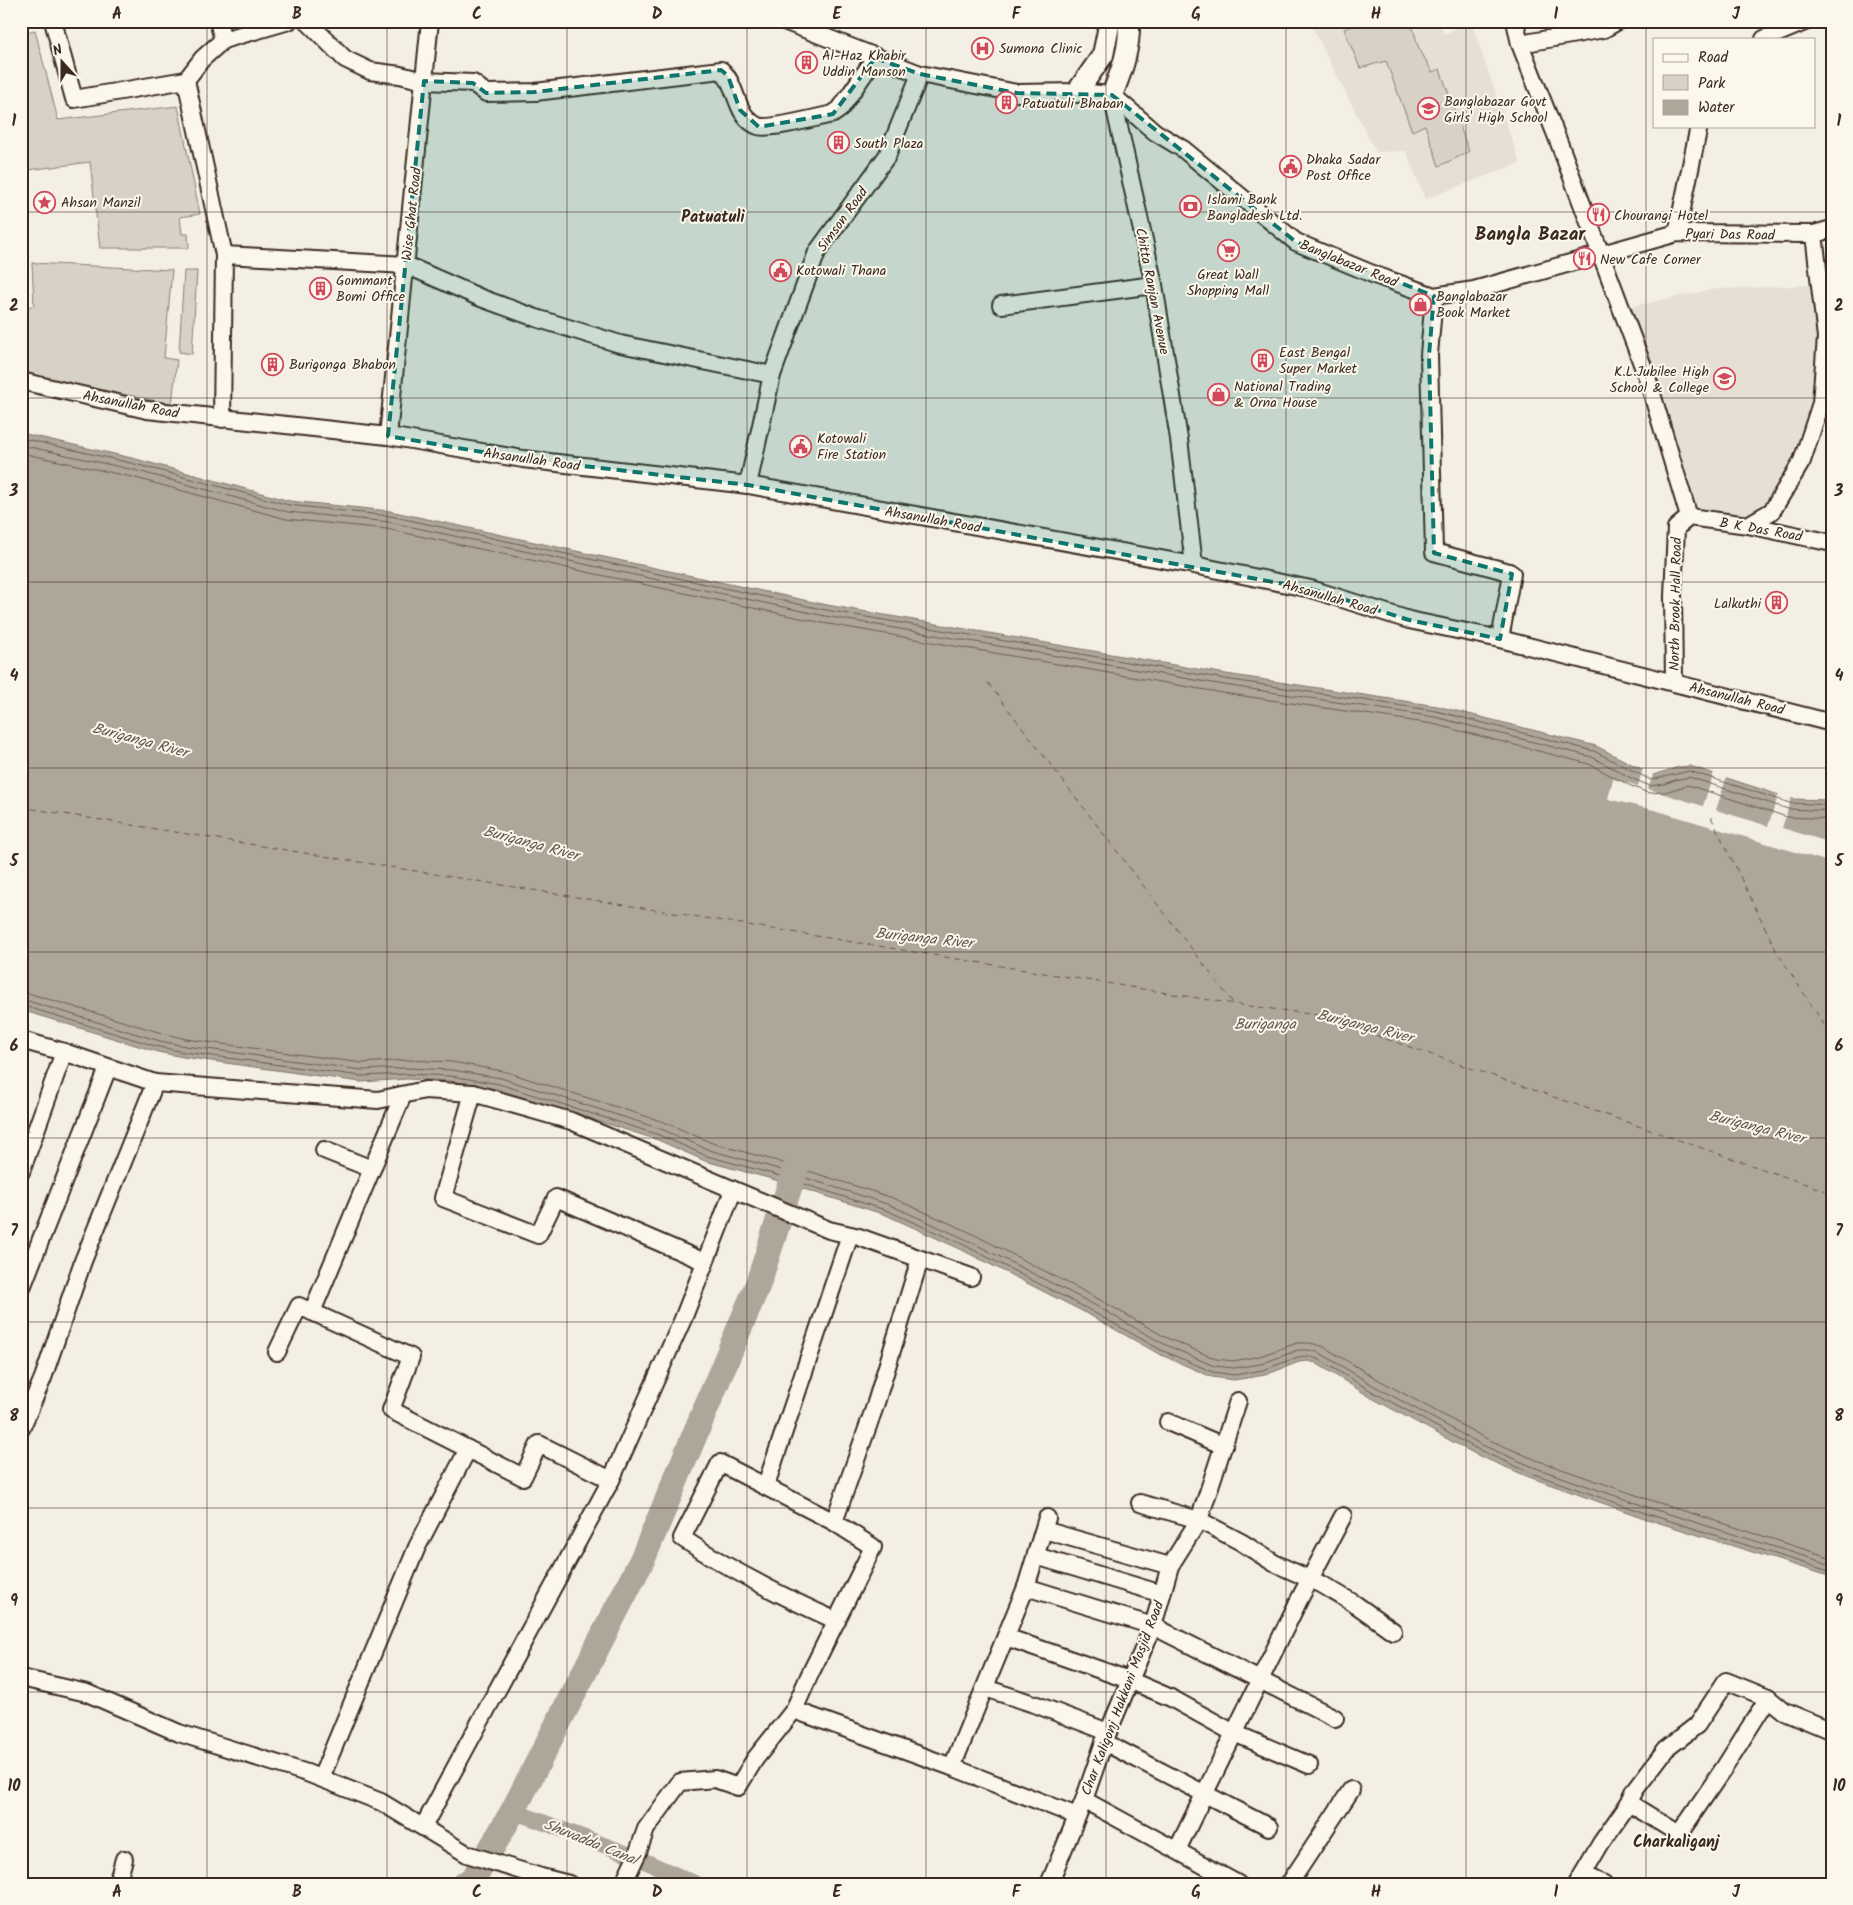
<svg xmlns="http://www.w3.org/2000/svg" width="1853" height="1905" font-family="Kalam,sans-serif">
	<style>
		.built { fill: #e5dfd4 }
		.green { fill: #d8d1c6; stroke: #8a7e72 }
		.water { fill: #afa69a; stroke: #817468 }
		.pier { fill: #f3efe4 }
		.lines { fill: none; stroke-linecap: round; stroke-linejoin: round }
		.shore { stroke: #695c50; stroke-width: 1 }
		.canal { stroke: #afa69a; stroke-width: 16 }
		.river { stroke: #afa69a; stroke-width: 26 }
		.ferry { stroke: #645549; stroke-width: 1; stroke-dasharray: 6 5; stroke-linecap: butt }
		.minor-casing { stroke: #3b2a1e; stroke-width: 20 }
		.major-casing { stroke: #3b2a1e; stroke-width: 24 }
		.minor { stroke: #fbf7ec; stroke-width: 16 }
		.major { stroke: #fbf7ec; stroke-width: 20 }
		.marked { fill: #0f766e; fill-opacity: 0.2; stroke: #0f766e; stroke-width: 4; stroke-dasharray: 10 6; stroke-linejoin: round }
		.grid { fill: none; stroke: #3b2a1e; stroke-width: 1; stroke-opacity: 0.55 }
		.labels { text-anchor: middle; stroke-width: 4; stroke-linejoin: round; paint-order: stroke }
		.poi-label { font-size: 14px; fill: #3b2a1e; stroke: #fbf7ec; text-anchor: start }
		.street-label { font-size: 14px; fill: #3b2a1e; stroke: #fbf7ec }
		.water-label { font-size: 15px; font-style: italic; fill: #645549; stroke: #fbf7ec }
		.quarter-label { font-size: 16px; font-weight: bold; fill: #3b2a1e; stroke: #fbf7ec }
		.district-label { font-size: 19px; font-weight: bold; fill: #3b2a1e; stroke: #fbf7ec }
		.neatline { fill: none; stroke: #3b2a1e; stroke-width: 2 }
		.grid-label { font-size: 16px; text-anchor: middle; font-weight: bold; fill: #3b2a1e }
	</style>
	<rect width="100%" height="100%" fill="#f3efe4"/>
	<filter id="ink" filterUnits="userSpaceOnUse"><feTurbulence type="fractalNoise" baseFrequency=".02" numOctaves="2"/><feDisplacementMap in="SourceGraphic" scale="10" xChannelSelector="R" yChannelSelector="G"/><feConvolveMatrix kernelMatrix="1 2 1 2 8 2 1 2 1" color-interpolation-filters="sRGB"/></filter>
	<g filter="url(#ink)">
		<g class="built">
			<polygon points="1309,21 1439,21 1444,34 1471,22 1520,163 1425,199 1406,151 1376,152"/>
			<polygon points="1816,285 1821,403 1772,511 1748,525 1689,517 1629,307 1715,289"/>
		</g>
		<g class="green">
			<polygon points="1368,21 1411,21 1418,46 1432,72 1440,69 1469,152 1439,166 1425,125 1412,131 1386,61 1360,68 1344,29"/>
			<polygon points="35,30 58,120 178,106 200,214 180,217 182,234 188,234 189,248 100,248 90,162 21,171 21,33"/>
			<polygon points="32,263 172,270 164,358 177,360 172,404 21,374 21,307 34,306"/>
			<polygon points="184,271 197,271 192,354 179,352"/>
		</g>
		<polygon class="water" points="21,433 136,459 290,501 390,511 827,605 1226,674 1437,706 1596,746 1653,775 1679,767 1690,766 1791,799 1832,800 1832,1577 1647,1519 1529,1477 1477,1455 1370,1397 1316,1363 1308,1361 1299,1362 1265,1375 1234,1380 1212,1377 1159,1354 1084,1312 958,1248 886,1215 772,1179 705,1161 658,1140 497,1089 451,1081 407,1079 361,1082 183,1057 158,1052 21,1010"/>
		<polygon class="pier" points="1643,768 1654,772 1648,789 1703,806 1714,772 1727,776 1716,810 1768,826 1779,793 1792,796 1782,828 1832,843 1832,863 1658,811 1608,799 1613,779 1638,786"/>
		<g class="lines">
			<g class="shore">
				<polyline points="21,438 135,464 289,505 390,516 826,610 1225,679 1436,711 1594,751 1651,780 1689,771 1790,803 1832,805"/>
				<polyline points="21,445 134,470 288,512 389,522 825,616 1224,685 1435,717 1592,757 1631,778 1650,786 1664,784 1675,780 1689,777 1788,809 1832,811"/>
				<polyline points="21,453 132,477 286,519 387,529 823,623 1223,693 1433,724 1589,764 1629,785 1648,793 1665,792 1688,785 1787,817 1832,819"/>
				<polyline points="21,991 162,1033 186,1039 362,1063 407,1060 452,1062 503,1071 664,1122 712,1143 777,1161 893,1198 967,1231 1093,1296 1167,1338 1216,1359 1233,1361 1260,1356 1297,1343 1310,1343 1322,1346 1379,1380 1485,1438 1536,1460 1653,1501 1832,1558"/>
				<polyline points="21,999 160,1041 185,1046 362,1070 407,1068 452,1070 501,1078 661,1129 709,1150 775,1168 890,1205 963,1238 1089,1302 1164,1344 1214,1366 1234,1368 1261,1364 1298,1350 1309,1350 1320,1353 1376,1387 1482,1445 1533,1467 1650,1508 1832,1565"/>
				<polyline points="21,1005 159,1047 184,1052 361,1076 407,1074 451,1076 499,1084 659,1135 707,1156 773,1174 888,1211 960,1243 1086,1308 1161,1350 1213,1372 1234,1375 1263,1370 1298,1357 1308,1356 1318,1359 1373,1392 1479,1450 1531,1473 1648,1514 1832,1572"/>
			</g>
			<polyline class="canal" points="513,1811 633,1856 697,1884"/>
			<polyline class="river" points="465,1884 474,1878 513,1811 643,1558 758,1284 801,1151"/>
			<g class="ferry">
				<polyline points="988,683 1234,1004"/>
				<polyline points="21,807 1235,1004 1317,1015 1832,1193"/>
				<polyline points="1711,817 1777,952 1832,1037"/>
			</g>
			<defs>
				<g id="minor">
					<polyline points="53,21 74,99 186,80 224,255 222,419"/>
					<polyline points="218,21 223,40"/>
					<path d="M307 21 345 59 370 71 400 75 424 81 473 83 486 93 535 92 721 70C732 80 734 94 740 107 743 115 750 123 758 126 768 130 819 117 833 114L840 109 875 58"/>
					<polyline points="784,21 920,74 1017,93 1077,92 1112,95"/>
					<polyline points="1515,21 1520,44 1558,140 1647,377 1689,517"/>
					<polyline points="1764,39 1807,21"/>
					<polyline points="1520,44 1604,29 1618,21"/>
					<polyline points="186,80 202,59 223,40 289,21"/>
					<polyline points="1112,95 1155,132 1183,149 1296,242 1375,275 1434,296 1474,290 1677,233 1814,234 1832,229"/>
					<polyline points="1112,95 1154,285 1179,439 1194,565"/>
					<polyline points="1677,233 1699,126"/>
					<polyline points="224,255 406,265 481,298 536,318 620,344 772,375"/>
					<polyline points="1434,296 1429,355 1434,552 1509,572 1512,574 1500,639"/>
					<polyline points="1001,305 1154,285"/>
					<polyline points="21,381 147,410 388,436 523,459 748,485 1194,565 1311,589 1409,620 1500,639 1832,723"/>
					<polyline points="388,436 430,21"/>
					<polyline points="748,485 772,375 817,252 887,156 920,74"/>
					<polyline points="1689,517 1748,525 1832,543"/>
					<polyline points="1748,525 1772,511 1802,461 1821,403 1826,337 1814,234"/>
					<polyline points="1674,683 1673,596 1676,528 1689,517"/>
					<polyline points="21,1040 64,1052 155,1083 378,1100 425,1090 473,1093 571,1121 829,1230 859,1237 971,1277"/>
					<polyline points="473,1093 443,1198 538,1235 556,1198 705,1262"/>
					<polyline points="324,1150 372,1169"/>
					<polyline points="21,1172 64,1052"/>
					<polyline points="21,1290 108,1068"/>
					<polyline points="312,1312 403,1095"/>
					<polyline points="277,1352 299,1306 411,1357 391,1410 523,1477 539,1444 611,1480"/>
					<polyline points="1168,1422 1224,1446"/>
					<polyline points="21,1429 43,1378 83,1261 155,1083"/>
					<polyline points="766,1485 850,1235"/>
					<polyline points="1140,1503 1199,1520 1241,1542 1274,1563 1323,1585 1355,1604 1393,1631"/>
					<polyline points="834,1522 874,1409 920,1259"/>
					<polyline points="1044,1530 1170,1566"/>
					<polyline points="1036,1556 1162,1594"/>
					<polyline points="1026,1587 1153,1626 1335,1718"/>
					<polyline points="1006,1637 1129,1680 1171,1698 1234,1733 1309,1765"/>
					<polyline points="21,1678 87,1693 179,1733 307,1773 381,1802 467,1854 541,1877 569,1884"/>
					<polyline points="985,1688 1037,1705 1108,1732"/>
					<polyline points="794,1710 952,1767 1077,1816"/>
					<polyline points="1104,1742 1269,1827"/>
					<polyline points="952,1767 1026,1587 1047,1518"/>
					<polyline points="321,1778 417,1547 468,1449"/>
					<polyline points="1084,1800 1238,1884"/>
					<polyline points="1629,1803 1679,1834 1724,1768 1768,1698"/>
					<polyline points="423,1827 611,1480 683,1319 733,1191"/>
					<polyline points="1177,1850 1300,1598 1343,1516"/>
					<polyline points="1583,1874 1604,1884"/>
					<polyline points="117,1884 124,1859"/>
					<path d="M623 1884 638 1852 646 1829 680 1782 715 1779 738 1787 755 1759 794 1710 809 1676 873 1547 834 1522 720 1463 682 1538C730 1570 783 1597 837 1621"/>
					<polyline points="1049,1884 1084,1800 1104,1742 1153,1626 1170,1566 1199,1520 1238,1401"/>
					<polyline points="1289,1884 1351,1790"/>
					<polyline points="1577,1884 1601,1843 1629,1803 1635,1790 1666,1749 1697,1725 1726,1681 1768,1698 1784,1711 1832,1731"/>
				</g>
				<g id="major">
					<polyline points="1077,92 1103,55 1110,21"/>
					<path d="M1112 95C1122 70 1130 49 1129 21"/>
				</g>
			</defs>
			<use href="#minor" class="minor-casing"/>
			<use href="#major" class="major-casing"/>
			<use href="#minor" class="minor"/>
			<use href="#major" class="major"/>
		</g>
	</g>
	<path class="marked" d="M875 58 920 74 1017 93 1112 95 1296 242 1434 296 1429 355 1434 553 1512 574 1500 639 1409 620 1311 589 748 485 523 459 388 436 424 81 473 83 486 93 535 92 721 70 728 76 740 110 759 127 833 114Z"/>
	<path class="grid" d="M207 21V1884M387 21V1884M567 21V1884M747 21V1884M926 21V1884M1106 21V1884M1286 21V1884M1466 21V1884M1646 21V1884M21 212H1832M21 398H1832M21 582H1832M21 768H1832M21 952H1832M21 1138H1832M21 1322H1832M21 1508H1832M21 1692H1832"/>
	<defs>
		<symbol id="hospital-ring" viewBox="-11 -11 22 22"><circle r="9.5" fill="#fbf7ec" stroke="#d1495b" stroke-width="1.5"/><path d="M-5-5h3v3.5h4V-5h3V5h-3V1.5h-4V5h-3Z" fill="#d1495b"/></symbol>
		<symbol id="building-ring" viewBox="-11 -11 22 22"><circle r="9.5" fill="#fbf7ec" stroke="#d1495b" stroke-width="1.5"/><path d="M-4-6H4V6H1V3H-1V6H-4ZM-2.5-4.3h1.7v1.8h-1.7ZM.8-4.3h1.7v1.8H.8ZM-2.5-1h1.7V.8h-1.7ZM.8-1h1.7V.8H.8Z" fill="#d1495b"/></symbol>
		<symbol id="school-ring" viewBox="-11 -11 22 22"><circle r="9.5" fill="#fbf7ec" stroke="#d1495b" stroke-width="1.5"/><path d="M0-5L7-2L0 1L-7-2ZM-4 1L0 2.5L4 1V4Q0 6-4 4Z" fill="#d1495b"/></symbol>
		<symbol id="civic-ring" viewBox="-11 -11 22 22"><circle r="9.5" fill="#fbf7ec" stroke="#d1495b" stroke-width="1.5"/><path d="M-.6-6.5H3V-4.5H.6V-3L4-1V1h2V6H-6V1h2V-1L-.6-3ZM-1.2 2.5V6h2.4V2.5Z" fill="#d1495b"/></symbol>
		<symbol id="sight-ring" viewBox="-11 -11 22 22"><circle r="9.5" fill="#fbf7ec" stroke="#d1495b" stroke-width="1.5"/><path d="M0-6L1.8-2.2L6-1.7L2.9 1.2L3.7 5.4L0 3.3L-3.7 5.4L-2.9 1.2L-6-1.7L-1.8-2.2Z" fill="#d1495b"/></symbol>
		<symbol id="bank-ring" viewBox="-11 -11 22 22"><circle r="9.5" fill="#fbf7ec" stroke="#d1495b" stroke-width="1.5"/><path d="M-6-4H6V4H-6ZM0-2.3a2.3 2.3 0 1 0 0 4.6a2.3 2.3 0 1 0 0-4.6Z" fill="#d1495b"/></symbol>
		<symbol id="restaurant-ring" viewBox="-11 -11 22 22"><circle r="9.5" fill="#fbf7ec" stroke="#d1495b" stroke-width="1.5"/><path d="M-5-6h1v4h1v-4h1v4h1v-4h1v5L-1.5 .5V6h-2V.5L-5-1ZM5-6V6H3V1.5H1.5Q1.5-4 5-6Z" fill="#d1495b"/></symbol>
		<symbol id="supermarket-ring" viewBox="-11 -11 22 22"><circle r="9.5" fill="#fbf7ec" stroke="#d1495b" stroke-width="1.5"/><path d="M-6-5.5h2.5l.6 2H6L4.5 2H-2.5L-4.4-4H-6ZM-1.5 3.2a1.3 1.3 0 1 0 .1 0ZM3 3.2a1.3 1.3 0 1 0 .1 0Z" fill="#d1495b"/></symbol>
		<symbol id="shop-ring" viewBox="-11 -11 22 22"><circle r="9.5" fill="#fbf7ec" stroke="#d1495b" stroke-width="1.5"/><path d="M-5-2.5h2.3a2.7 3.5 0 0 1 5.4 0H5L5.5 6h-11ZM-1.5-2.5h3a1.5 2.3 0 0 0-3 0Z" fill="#d1495b"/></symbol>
	</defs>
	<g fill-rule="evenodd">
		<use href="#hospital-ring" x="970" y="36" width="25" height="25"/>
		<use href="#building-ring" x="794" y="50" width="25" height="25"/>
		<use href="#building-ring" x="994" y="90" width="25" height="25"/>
		<use href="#school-ring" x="1416" y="96" width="25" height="25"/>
		<use href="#building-ring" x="826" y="130" width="25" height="25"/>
		<use href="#civic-ring" x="1278" y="154" width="25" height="25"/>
		<use href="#sight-ring" x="32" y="190" width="25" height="25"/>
		<use href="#bank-ring" x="1178" y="194" width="25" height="25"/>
		<use href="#restaurant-ring" x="1586" y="202" width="25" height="25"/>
		<use href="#supermarket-ring" x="1216" y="238" width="25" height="25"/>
		<use href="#restaurant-ring" x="1572" y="246" width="25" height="25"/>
		<use href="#civic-ring" x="768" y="258" width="25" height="25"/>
		<use href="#building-ring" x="308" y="276" width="25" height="25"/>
		<use href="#shop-ring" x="1408" y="292" width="25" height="25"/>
		<use href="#building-ring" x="1250" y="348" width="25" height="25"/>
		<use href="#building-ring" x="260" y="352" width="25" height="25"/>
		<use href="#school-ring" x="1712" y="366" width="25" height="25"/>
		<use href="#shop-ring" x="1206" y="382" width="25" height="25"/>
		<use href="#civic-ring" x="788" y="434" width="25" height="25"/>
		<use href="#building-ring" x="1764" y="590" width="25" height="25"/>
	</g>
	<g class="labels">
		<g class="poi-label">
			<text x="999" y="53">Sumona Clinic</text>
			<text x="822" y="60">Al-Haz Khabir<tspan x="822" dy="16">Uddin Manson</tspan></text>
			<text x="1444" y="106">Banglabazar Govt<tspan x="1444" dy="16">Girls' High School</tspan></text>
			<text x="1022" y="108">Patuatuli Bhaban</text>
			<text x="854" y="148">South Plaza</text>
			<text x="1306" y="164">Dhaka Sadar<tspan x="1306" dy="16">Post Office</tspan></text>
			<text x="1207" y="204">Islami Bank<tspan x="1207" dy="16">Bangladesh Ltd.</tspan></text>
			<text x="61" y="207">Ahsan Manzil</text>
			<text x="1614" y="220">Chourangi Hotel</text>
			<text x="1600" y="264">New Cafe Corner</text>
			<text x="796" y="275">Kotowali Thana</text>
			<text x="1228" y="279" text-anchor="middle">Great Wall<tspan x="1228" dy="16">Shopping Mall</tspan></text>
			<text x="336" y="285">Gommant<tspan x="336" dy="16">Bomi Office</tspan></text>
			<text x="1436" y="301">Banglabazar<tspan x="1436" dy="16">Book Market</tspan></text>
			<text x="1279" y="357">East Bengal<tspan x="1279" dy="16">Super Market</tspan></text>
			<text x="289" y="369">Burigonga Bhabon</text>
			<text x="1709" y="376" text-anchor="end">K.L.Jubilee High<tspan x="1709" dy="16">School &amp; College</tspan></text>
			<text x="1234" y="391">National Trading<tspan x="1234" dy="16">&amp; Orna House</tspan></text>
			<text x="817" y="443">Kotowali<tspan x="817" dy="16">Fire Station</tspan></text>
			<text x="1761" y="608" text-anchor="end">Lalkuthi</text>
		</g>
		<g class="street-label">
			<text transform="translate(411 214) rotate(-84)" y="5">Wise Ghat Road</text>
			<text transform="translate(842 219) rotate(-54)" y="5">Simson Road</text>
			<text transform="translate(1730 234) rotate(1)" y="5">Pyari Das Road</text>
			<text transform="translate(1349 263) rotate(22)" y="5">Banglabazar Road</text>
			<text transform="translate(1153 291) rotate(79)" y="5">Chitta Ranjan Avenue</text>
			<text transform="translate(131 404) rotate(11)" y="5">Ahsanullah Road</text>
			<text transform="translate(532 459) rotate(8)" y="5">Ahsanullah Road</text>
			<text transform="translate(933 519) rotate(10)" y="5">Ahsanullah Road</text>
			<text transform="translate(1761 529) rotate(10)" y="5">B K Das Road</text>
			<text transform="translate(1330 597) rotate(16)" y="5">Ahsanullah Road</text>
			<text transform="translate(1675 604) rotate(-89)" y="5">North Brook Hall Road</text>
			<text transform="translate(1737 698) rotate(14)" y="5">Ahsanullah Road</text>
			<text transform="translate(1122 1698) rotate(-69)" y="5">Char Kaligonj Hakkani Mosjid Road</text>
		</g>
		<g class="water-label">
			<text transform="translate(140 740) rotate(15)" y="5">Buriganga River</text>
			<text transform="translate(531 843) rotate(15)" y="5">Buriganga River</text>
			<text transform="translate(924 938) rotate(6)" y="5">Buriganga River</text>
			<text x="1265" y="1029">Buriganga</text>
			<text transform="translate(1365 1026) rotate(14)" y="5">Buriganga River</text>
			<text transform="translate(1757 1127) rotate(14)" y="5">Buriganga River</text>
			<text transform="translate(591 1842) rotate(22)" y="5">Shuvadda Canal</text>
		</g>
		<g class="quarter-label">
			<text x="713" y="222">Patuatuli</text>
			<text x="1676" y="1847">Charkaliganj</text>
		</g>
		<g class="district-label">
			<text x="1530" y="240">Bangla Bazar</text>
		</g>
	</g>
	<rect width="1853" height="1905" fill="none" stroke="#fbf7ec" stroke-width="55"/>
	<rect x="1653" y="38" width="162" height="90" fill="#fbf7ec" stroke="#aea59a"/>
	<rect x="1663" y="54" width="25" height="8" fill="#fbf7ec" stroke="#aea59a"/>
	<text x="1698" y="62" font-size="15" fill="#3b2a1e">Road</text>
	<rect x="1663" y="75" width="25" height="15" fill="#d8d1c6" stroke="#aea59a"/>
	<text x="1698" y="88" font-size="15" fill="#3b2a1e">Park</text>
	<rect x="1663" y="100" width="25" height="15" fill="#afa69a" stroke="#aea59a"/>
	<text x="1698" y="112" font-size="15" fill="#3b2a1e">Water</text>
	<g transform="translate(62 62) rotate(339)" stroke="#fbf7ec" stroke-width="4" paint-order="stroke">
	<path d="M0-4L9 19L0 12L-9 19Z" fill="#3b2a1e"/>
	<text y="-8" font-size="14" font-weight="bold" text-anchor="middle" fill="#3b2a1e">N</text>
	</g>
	<rect x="28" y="28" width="1798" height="1850" class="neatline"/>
	<g class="grid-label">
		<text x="117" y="19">A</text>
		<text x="297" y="19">B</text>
		<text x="477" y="19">C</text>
		<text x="657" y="19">D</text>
		<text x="837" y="19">E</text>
		<text x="1016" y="19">F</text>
		<text x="1196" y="19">G</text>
		<text x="1376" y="19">H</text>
		<text x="1556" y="19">I</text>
		<text x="1736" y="19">J</text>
		<text x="14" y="126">1</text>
		<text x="1839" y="126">1</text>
		<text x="14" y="311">2</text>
		<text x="1839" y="311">2</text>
		<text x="14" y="496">3</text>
		<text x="1839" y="496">3</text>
		<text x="14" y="681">4</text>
		<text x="1839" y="681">4</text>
		<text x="14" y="866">5</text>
		<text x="1839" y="866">5</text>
		<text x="14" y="1051">6</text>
		<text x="1839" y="1051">6</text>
		<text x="14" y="1236">7</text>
		<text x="1839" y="1236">7</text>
		<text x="14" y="1421">8</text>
		<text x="1839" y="1421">8</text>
		<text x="14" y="1606">9</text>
		<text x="1839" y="1606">9</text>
		<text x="14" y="1791">10</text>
		<text x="1839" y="1791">10</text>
		<text x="117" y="1897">A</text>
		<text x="297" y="1897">B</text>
		<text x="477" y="1897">C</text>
		<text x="657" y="1897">D</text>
		<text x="837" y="1897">E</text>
		<text x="1016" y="1897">F</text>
		<text x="1196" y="1897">G</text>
		<text x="1376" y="1897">H</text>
		<text x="1556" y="1897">I</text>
		<text x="1736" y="1897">J</text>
	</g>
</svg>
